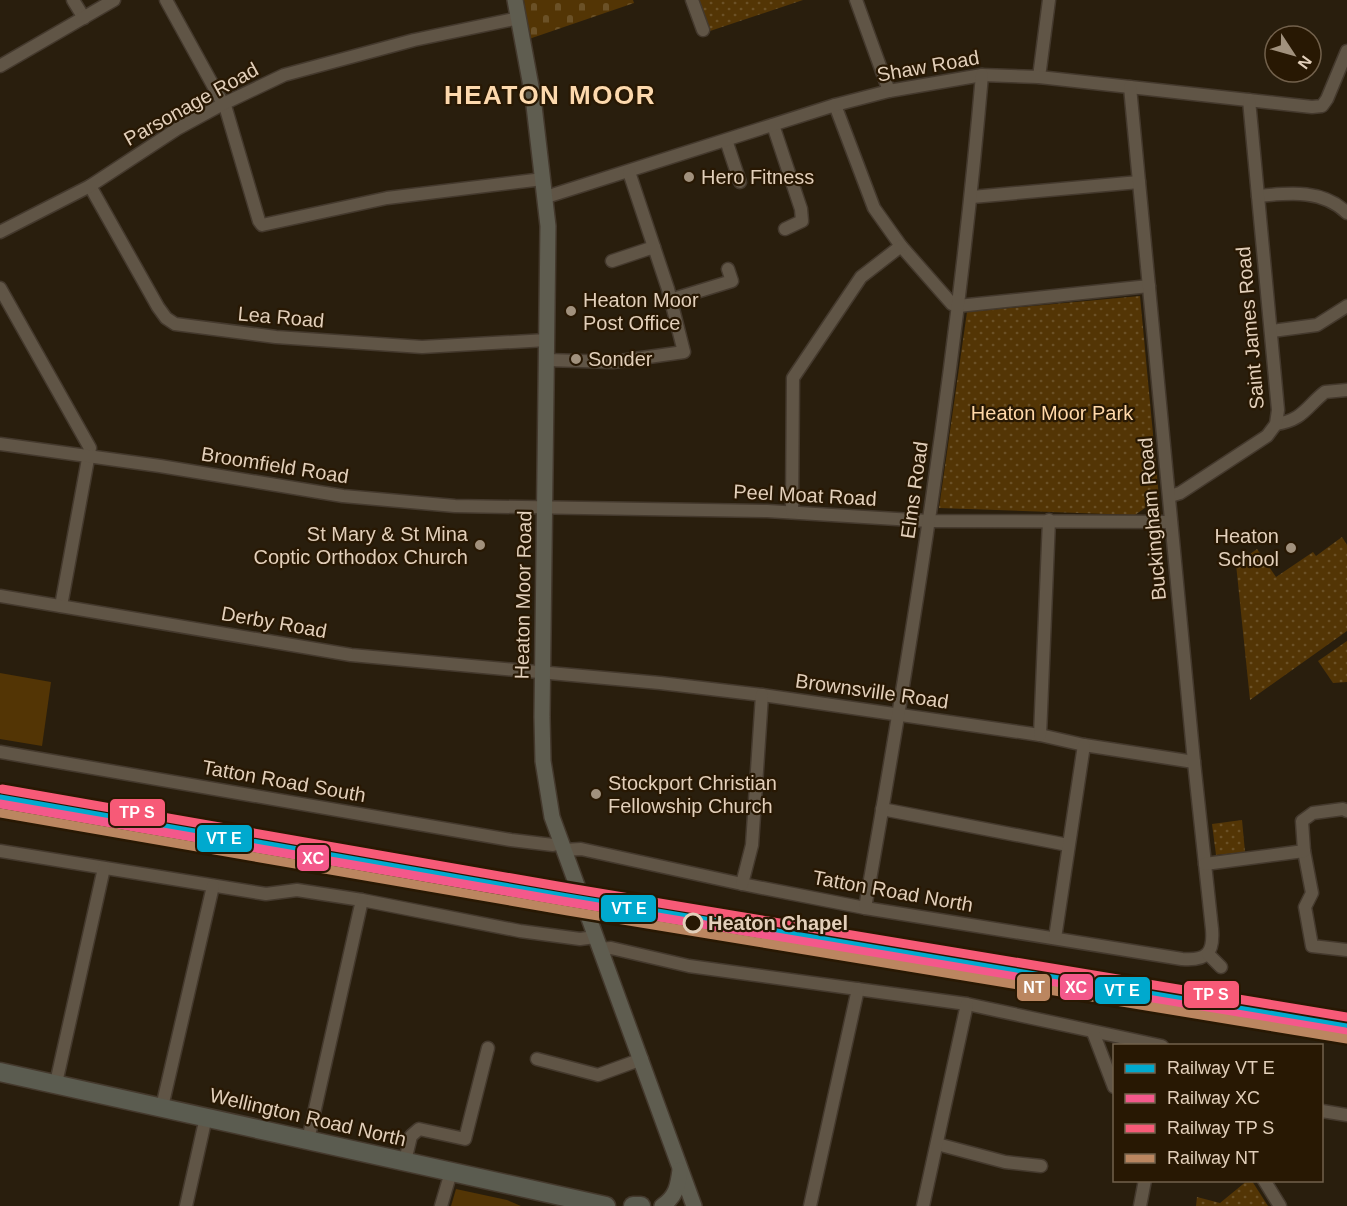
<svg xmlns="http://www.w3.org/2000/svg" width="1347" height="1206" font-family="Arial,sans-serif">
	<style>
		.green { fill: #533505 }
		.cemetery { fill: url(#cemetery-stones) }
		.park { fill: url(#park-dots) }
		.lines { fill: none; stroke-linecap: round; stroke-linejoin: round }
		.minor-casing { stroke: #44392d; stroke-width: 15 }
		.major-casing { stroke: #44392d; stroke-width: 18 }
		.highway-casing { stroke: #44392d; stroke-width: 21 }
		.minor { stroke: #605546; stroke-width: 12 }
		.major { stroke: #5f5d50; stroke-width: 15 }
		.highway { stroke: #5b5c50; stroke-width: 18 }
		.rail-1-casing { stroke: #281803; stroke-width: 14 }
		.rail-2-casing { stroke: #281803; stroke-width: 14 }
		.rail-3-casing { stroke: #281803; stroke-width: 14 }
		.rail-4-casing { stroke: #281803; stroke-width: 14 }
		.rail-1 { stroke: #00a9ce; stroke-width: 9 }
		.rail-2 { stroke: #f4588b; stroke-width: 9 }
		.rail-3 { stroke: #f75a77; stroke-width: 9 }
		.rail-4 { stroke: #bb8660; stroke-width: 9 }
		.poi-dot { fill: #a1917d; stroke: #281803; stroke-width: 2 }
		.stop-dot { fill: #281803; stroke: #e2cfba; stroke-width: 3 }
		.labels { text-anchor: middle; stroke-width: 4.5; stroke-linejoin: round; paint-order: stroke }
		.street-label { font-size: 20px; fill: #e2cfba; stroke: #281803 }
		.poi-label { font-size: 20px; fill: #e2cfba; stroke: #281803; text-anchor: start }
		.park-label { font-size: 20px; fill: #ffd8a9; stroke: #281803 }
		.stop-label { font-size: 20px; font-weight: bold; fill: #e2cfba; stroke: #281803; text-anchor: start }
		.district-label { font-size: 26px; font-weight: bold; letter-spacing: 1.5px; fill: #fdd9ad; stroke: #281803 }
		.line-badge { stroke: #281803; stroke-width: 2 }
		.badge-label { font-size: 16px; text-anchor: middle; font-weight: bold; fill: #fff }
	</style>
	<defs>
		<pattern id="cemetery-stones" width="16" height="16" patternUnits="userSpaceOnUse" patternTransform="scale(1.5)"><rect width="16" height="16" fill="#533505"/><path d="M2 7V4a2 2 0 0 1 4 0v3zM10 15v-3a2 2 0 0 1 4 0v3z" fill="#6b5127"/></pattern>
		<pattern id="park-dots" width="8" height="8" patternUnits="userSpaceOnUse" patternTransform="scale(1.5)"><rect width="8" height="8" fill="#533505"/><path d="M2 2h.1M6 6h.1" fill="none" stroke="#6b5127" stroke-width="1.8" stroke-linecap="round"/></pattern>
	</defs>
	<rect width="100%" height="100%" fill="#291e0d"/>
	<g class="green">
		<polygon points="0,673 51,682 42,746 0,739"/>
		<polygon points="456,1189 507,1200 521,1206 451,1206"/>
	</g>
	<polygon class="cemetery" points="524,0 633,0 634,3 529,39"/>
	<g class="park">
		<polygon points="698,0 803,0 710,31"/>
		<polygon points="1140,296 1159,498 1135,515 939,508 967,312"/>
		<polygon points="1342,537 1347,545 1347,631 1250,700 1236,564 1257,549 1276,577 1313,552 1316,556"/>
		<polygon points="1347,641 1347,682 1333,683 1318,661"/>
		<polygon points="1242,820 1245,852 1216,855 1212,824"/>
		<polygon points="1248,1180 1252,1181 1268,1206 1196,1206 1197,1197 1220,1203"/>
	</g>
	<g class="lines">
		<defs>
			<g id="minor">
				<polyline points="73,0 84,18"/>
				<polyline points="166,0 226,109 259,221 262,225 387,198 543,179"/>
				<polyline points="692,0 703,30"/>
				<polyline points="856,0 889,91"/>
				<polyline points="0,66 114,0"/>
				<polyline points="1039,77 1049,0"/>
				<polyline points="835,105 874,208 901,246 952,304 958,306 1149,286"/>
				<polyline points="773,125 801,209 802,221 785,229"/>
				<polyline points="726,140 740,182"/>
				<polyline points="90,186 158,307 166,318 175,324 276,337 422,347 547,340"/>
				<path d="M1258 196C1289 193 1323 189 1347 213"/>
				<polyline points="546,197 835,105 889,91 982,75 1039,77 1312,107 1322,106 1327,99 1347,51"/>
				<polyline points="972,197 1139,182"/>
				<polyline points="0,232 90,186 177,129 223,104 284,75 414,40 519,18"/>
				<polyline points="612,261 654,247"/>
				<polyline points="0,288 90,448 61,606"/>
				<polyline points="670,300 732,281 728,269"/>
				<polyline points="1272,331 1317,325 1347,306"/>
				<polyline points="547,360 613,362 684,352 668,289 629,172"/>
				<path d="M1276 424C1303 420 1306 407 1325 392L1347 390"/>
				<polyline points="0,444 160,466 343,496 455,506 767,511 929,521 1171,522"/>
				<polyline points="1170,496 1180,493 1267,436 1276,424 1278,410 1249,100"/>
				<polyline points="792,512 793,378 861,277 901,246"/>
				<polyline points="0,596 351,655 660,683 762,695 1040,735 1084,745 1194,762"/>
				<polyline points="1040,735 1049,520"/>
				<polyline points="0,752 511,840 553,845 560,842"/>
				<polyline points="882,809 1068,845"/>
				<path d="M564 850 581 849 742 884 865 908 1182 959C1207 961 1214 953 1212 929L1194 762 1130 87"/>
				<polyline points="0,851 266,894 297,890 362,900 520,931 580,939 595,937"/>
				<polyline points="1304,851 1312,893 1305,907 1312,946 1347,950"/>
				<polyline points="1205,864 1304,851 1302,821 1313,813 1343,809 1347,811"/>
				<polyline points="742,884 752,845 762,695"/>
				<path d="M865 908C914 632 958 354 982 75"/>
				<polyline points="1055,938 1084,745"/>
				<polyline points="599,949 611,948 689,966 967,1004 1162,1046"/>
				<polyline points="1208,954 1221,967"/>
				<polyline points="1093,1032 1114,1087"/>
				<polyline points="537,1059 598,1075 642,1059"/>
				<polyline points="56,1083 104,868"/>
				<polyline points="162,1107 213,886"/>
				<polyline points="1322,1111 1347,1115"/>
				<polyline points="308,1140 362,900"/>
				<polyline points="937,1144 1005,1162 1041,1166"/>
				<polyline points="405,1161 411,1136 419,1129 465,1139 488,1048"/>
				<polyline points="1264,1180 1280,1206"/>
				<polyline points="186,1206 206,1117"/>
				<polyline points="441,1206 451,1172"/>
				<polyline points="810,1206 858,989"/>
				<polyline points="923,1206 967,1004"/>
				<polyline points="1140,1206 1145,1180"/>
			</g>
			<g id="major">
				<polyline points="515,0 533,97 548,226 542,717 543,761 552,817 694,1206"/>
				<path d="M662 1206C676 1197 678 1186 680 1170"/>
			</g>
			<g id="highway">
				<polyline points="0,1072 606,1206"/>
				<polyline points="633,1206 641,1206"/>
			</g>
		</defs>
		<use href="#minor" class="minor-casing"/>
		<use href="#major" class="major-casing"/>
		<use href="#highway" class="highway-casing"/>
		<use href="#minor" class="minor"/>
		<use href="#major" class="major"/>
		<use href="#highway" class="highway"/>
		<defs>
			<polyline id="rail-1" points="0,799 567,898 1347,1028"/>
			<polyline id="rail-2" points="0,804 562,901 1345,1032"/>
			<polyline id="rail-3" points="2,789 569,888 1347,1017"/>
			<polyline id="rail-4" points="0,813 568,911 1347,1039"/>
		</defs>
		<use href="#rail-1" class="rail-1-casing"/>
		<use href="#rail-2" class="rail-2-casing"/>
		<use href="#rail-3" class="rail-3-casing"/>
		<use href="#rail-4" class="rail-4-casing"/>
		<use href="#rail-1" class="rail-1"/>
		<use href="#rail-2" class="rail-2"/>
		<use href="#rail-3" class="rail-3"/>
		<use href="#rail-4" class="rail-4"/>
	</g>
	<g class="poi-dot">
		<circle cx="689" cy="177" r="6"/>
		<circle cx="571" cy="311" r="6"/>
		<circle cx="576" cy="359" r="6"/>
		<circle cx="480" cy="545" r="6"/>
		<circle cx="1291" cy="548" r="6"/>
		<circle cx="596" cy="794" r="6"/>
	</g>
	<circle class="stop-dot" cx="693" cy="923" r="9"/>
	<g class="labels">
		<g class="street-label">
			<text transform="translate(928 66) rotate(-10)" y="7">Shaw Road</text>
			<text transform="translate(191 104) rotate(-29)" y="7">Parsonage Road</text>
			<text transform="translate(281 317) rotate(5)" y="7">Lea Road</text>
			<text transform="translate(1250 328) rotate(-95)" y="7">Saint James Road</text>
			<text transform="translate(275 465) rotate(9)" y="7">Broomfield Road</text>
			<text transform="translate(914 490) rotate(-82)" y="7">Elms Road</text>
			<text transform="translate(805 495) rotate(3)" y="7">Peel Moat Road</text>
			<text transform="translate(1152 519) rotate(-95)" y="7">Buckingham Road</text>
			<text transform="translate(523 595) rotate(-89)" y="7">Heaton Moor Road</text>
			<text transform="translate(274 622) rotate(10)" y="7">Derby Road</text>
			<text transform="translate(872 691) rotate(8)" y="7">Brownsville Road</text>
			<text transform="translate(284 781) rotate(10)" y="7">Tatton Road South</text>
			<text transform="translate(893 891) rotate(10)" y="7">Tatton Road North</text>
			<text transform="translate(308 1117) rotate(13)" y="7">Wellington Road North</text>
		</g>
		<g class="poi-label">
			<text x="701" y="184">Hero Fitness</text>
			<text x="583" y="307">Heaton Moor<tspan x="583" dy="23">Post Office</tspan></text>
			<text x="588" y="366">Sonder</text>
			<text x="468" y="541" text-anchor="end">St Mary &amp; St Mina<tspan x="468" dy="23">Coptic Orthodox Church</tspan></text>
			<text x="1279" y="543" text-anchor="end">Heaton<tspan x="1279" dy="23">School</tspan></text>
			<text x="608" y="790">Stockport Christian<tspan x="608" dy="23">Fellowship Church</tspan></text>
		</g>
		<g class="park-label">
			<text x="1052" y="420">Heaton Moor Park</text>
		</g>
		<g class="stop-label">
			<text x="708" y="930">Heaton Chapel</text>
		</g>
		<g class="district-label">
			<text x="550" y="104">HEATON MOOR</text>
		</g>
	</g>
	<g class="line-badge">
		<rect x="109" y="798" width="57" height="29" rx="6" fill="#f75a77"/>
		<rect x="196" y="824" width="57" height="29" rx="6" fill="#00a9ce"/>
		<rect x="296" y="844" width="34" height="28" rx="6" fill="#f4588b"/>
		<rect x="600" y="894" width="57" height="29" rx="6" fill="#00a9ce"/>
		<rect x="1059" y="973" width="35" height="28" rx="6" fill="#f4588b"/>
		<rect x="1016" y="973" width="35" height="29" rx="6" fill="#bb8660"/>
		<rect x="1094" y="976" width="57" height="29" rx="6" fill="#00a9ce"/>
		<rect x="1183" y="980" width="57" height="29" rx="6" fill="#f75a77"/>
	</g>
	<g class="badge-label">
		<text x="137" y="818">TP S</text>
		<text x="224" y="844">VT E</text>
		<text x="313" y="864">XC</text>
		<text x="629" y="914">VT E</text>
		<text x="1076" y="993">XC</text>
		<text x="1034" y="993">NT</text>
		<text x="1122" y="996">VT E</text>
		<text x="1211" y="1000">TP S</text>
	</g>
	<rect x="1113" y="1044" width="210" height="138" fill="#281803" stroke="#72614c" stroke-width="1.5"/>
	<rect x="1125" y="1064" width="30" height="9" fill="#00a9ce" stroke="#72614c" stroke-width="1.5"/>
	<text x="1167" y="1074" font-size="18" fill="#e2cfba">Railway VT E</text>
	<rect x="1125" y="1094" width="30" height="9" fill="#f4588b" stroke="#72614c" stroke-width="1.5"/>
	<text x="1167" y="1104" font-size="18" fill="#e2cfba">Railway XC</text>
	<rect x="1125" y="1124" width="30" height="9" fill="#f75a77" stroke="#72614c" stroke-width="1.5"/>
	<text x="1167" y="1134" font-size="18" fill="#e2cfba">Railway TP S</text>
	<rect x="1125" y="1154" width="30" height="9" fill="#bb8660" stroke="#72614c" stroke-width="1.5"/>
	<text x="1167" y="1164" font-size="18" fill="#e2cfba">Railway NT</text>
	<g transform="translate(1293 54) rotate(126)"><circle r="28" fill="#281803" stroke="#72614c" stroke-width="1.5"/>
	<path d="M0-4.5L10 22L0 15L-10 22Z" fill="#a1917d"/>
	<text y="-9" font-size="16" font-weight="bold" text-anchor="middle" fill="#e2cfba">N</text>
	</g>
</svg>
